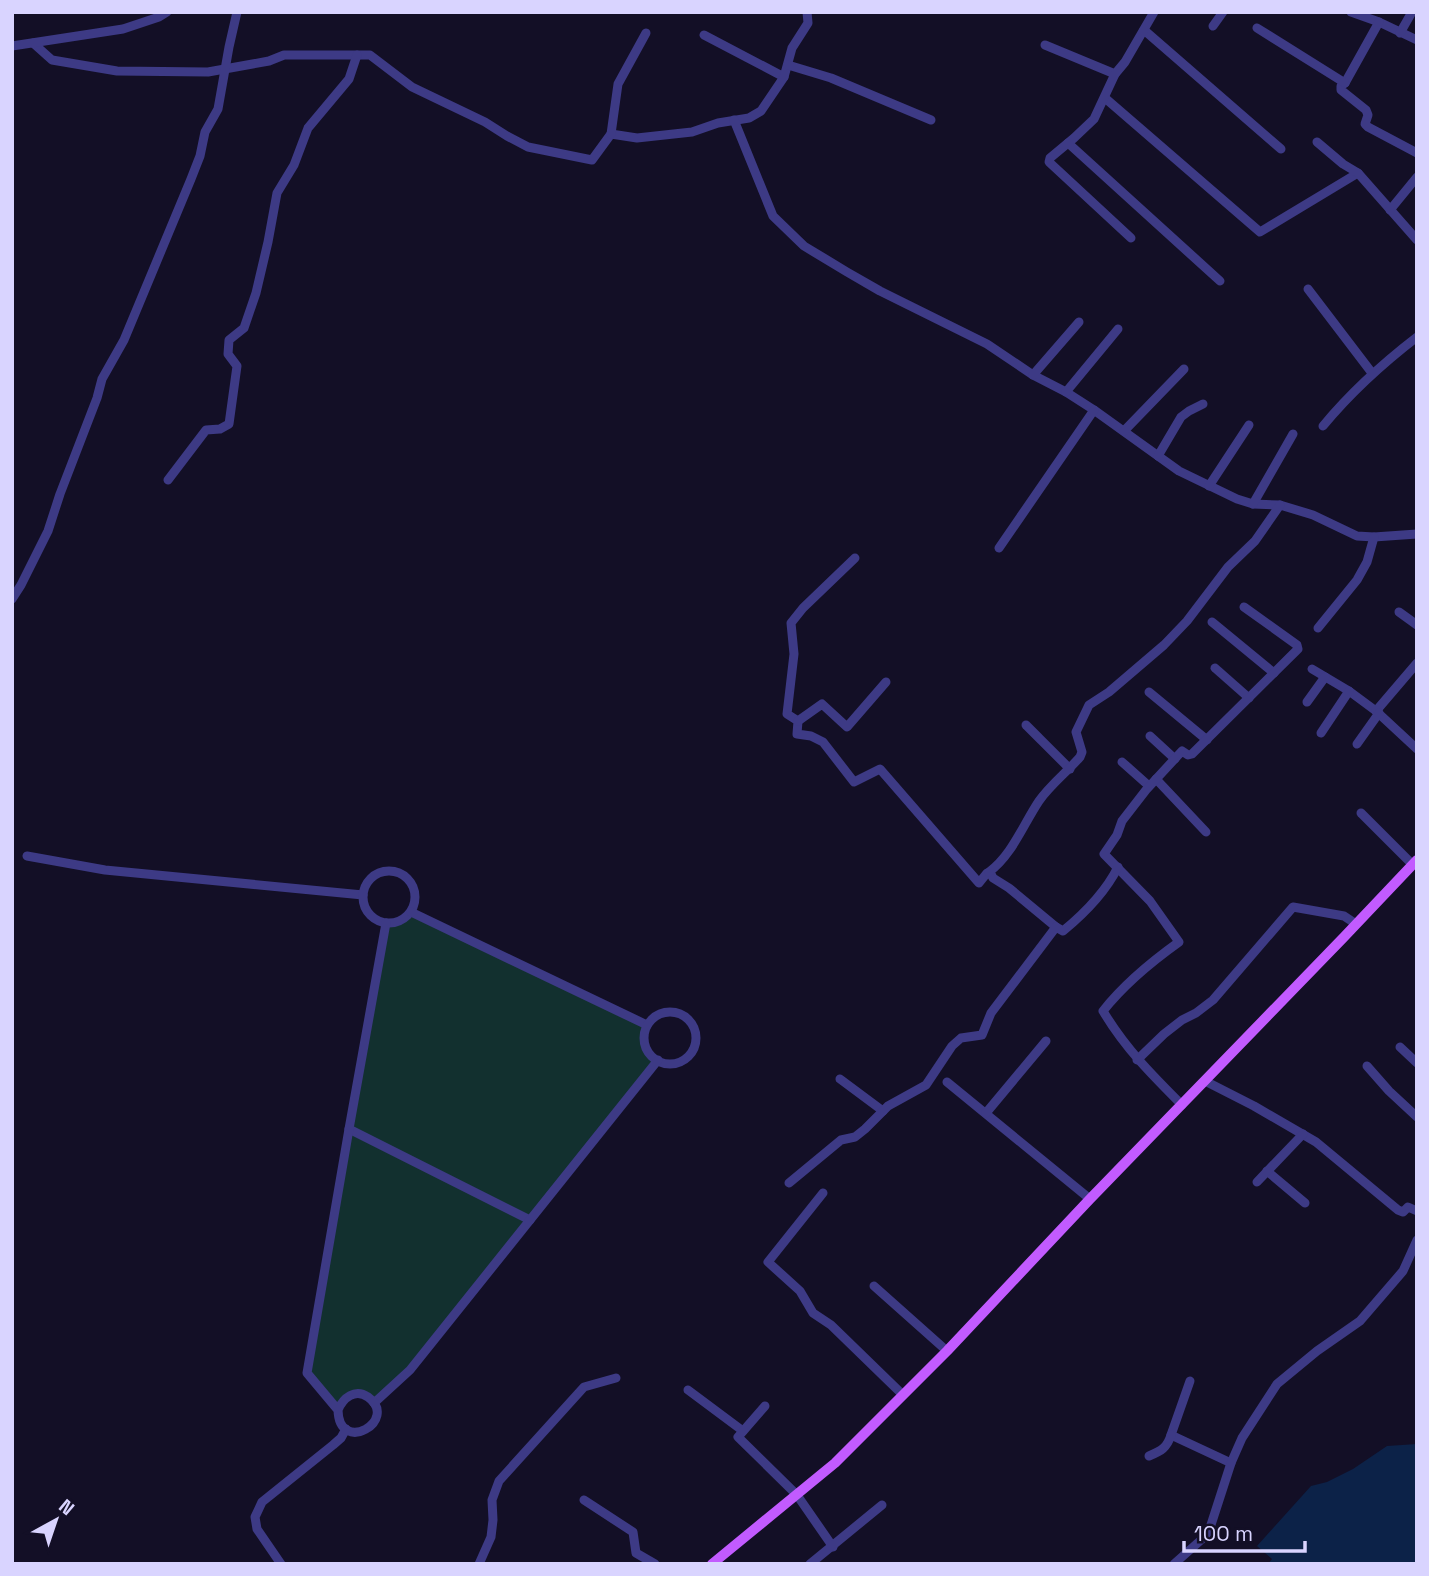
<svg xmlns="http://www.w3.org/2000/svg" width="1429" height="1576" font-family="'Space Grotesk',sans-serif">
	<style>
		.green { fill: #12302f }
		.water { fill: #0c2248 }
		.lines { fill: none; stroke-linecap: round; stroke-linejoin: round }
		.minor { stroke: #3d3a85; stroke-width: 9 }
		.major { stroke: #c25bff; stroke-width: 10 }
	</style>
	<rect width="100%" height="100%" fill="#130f26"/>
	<path class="green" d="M411 912 647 1025C643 1041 646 1050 658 1060L410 1370 374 1403 354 1394 338 1410 307 1373 386 923C397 923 403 920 411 912Z"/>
	<polygon class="water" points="1417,1444 1417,1564 1268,1564 1272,1559 1257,1546 1311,1486 1327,1482 1353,1469 1387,1446"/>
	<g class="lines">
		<g class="minor">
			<polyline points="1351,12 1379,22 1417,40"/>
			<polyline points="1379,22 1345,83 1341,86 1341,90 1366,110 1368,115 1365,124 1368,127 1417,153"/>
			<polyline points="1213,26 1223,12"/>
			<polyline points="1257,28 1345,83"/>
			<polyline points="1144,30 1281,149"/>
			<polyline points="1400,33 1412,12"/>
			<polyline points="704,35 784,77"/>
			<polyline points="33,43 52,60 117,71 208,72 269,61 284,55 370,55 412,87 485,122 507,136 528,147 592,160 611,134 637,138 692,132 718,123 749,118 761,111 784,77 792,48 808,23 807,12"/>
			<polyline points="1045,45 1115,74"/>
			<polyline points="12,46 123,29 159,17 167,12"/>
			<polyline points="788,65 831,78 931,120"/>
			<polyline points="1105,98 1260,232 1358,173"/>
			<polyline points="734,120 773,216 804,246 847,272 880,291 987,344 1033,375 1066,392 1094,410 1179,471 1237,499 1253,504 1280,505 1313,515 1357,536 1374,537 1417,534"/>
			<polyline points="611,134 618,84 646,33"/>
			<polyline points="1317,142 1343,164 1358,173 1417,240"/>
			<polyline points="1068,143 1220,281"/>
			<polyline points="1390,210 1417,177"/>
			<polyline points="1131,238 1049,162 1050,158 1074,138 1094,119 1115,74 1125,62 1154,12"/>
			<polyline points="1308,289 1372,373"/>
			<polyline points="1033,375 1079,322"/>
			<polyline points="1066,392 1118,329"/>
			<path d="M1323 426C1351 392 1382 364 1417 337"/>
			<polyline points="1124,431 1184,369"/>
			<polyline points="1158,456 1181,417 1189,411 1203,404"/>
			<polyline points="168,480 206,430 220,429 229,424 237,366 228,354 229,340 244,328 256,293 268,242 277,193 294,165 308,128 349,79 357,55"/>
			<polyline points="1209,486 1249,425"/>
			<polyline points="1253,504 1293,434"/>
			<polyline points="999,548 1094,410"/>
			<polyline points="855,558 803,608 791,623 794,654 787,714 798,721 797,734 811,736 823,742 854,782 880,769 979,883 987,873 991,874 993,878 1009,888 1056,927"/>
			<polyline points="12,599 21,585 48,531 60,494 97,398 102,379 124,340 191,179 200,156 205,132 218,109 229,47 237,12"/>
			<polyline points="1399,612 1417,625"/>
			<polyline points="1212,622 1274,673"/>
			<polyline points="1318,628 1357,580 1367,562 1374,537"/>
			<polyline points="1215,668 1249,698"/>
			<polyline points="1312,669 1349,691 1376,711 1417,749"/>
			<polyline points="1149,692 1207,740"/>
			<polyline points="1307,702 1325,677"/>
			<polyline points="1376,711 1417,663"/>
			<polyline points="798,721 822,704 847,727 886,682"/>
			<polyline points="1026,725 1070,769"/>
			<polyline points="1321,733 1349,691"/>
			<polyline points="1150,736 1175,759"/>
			<polyline points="1357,744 1379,713"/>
			<polyline points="1122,762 1149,786"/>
			<polyline points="1156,779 1206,832"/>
			<polyline points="1361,813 1412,864"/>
			<polyline points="27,856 105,870 363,895"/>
			<circle cx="389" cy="897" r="26"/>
			<path d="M989 872C1012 855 1023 825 1039 801 1050 785 1067 772 1080 757L1082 752 1076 732 1089 705 1109 692 1164 645 1187 621 1228 567 1255 541 1280 505"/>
			<polyline points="411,912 647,1025"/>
			<circle cx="670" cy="1038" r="26"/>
			<polyline points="1400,1047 1417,1063"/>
			<polyline points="1137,1060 1164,1034 1182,1020 1196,1013 1213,1000 1293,907 1344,916 1356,924"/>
			<polyline points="1367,1066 1389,1091 1417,1117"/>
			<polyline points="840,1079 883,1111"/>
			<polyline points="1205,1081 1254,1106 1316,1142 1398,1210 1403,1212 1408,1207 1417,1211"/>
			<polyline points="947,1082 1090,1199"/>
			<path d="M1182 1105C1152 1075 1125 1048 1103 1011 1125 983 1151 962 1179 942L1150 901 1104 854 1117 835 1122 821 1146 790 1182 751 1188 755 1192 754 1298 649 1297 645 1244 607"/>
			<polyline points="986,1113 1046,1041"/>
			<polyline points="349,1129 530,1220"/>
			<polyline points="1267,1171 1305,1203"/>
			<polyline points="1257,1182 1303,1134"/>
			<path d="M789 1183 841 1140 855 1137 865 1129 888 1106 926 1085 952 1046 961 1038 982 1035 991 1013 1056 927 1063 931C1085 913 1105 893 1118 867"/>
			<polyline points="823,1193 768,1262 800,1291 813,1313 831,1325 903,1395"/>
			<polyline points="874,1286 947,1351"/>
			<polyline points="1190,1381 1171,1435 1231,1463"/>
			<polyline points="688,1390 743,1431"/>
			<polyline points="374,1403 410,1370 658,1060"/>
			<polyline points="765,1406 738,1437 797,1495 833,1547"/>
			<path d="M338 1410C343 1398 355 1388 368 1397 400 1420 339 1456 338 1410L307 1373 349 1129 386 923"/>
			<path d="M1149 1456C1161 1451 1167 1448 1171 1435"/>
			<polyline points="584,1500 633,1532 636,1553 655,1564"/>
			<polyline points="281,1564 257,1529 255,1517 262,1502 333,1445 341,1438 346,1429"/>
			<polyline points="479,1564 491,1537 493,1520 492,1500 499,1481 584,1387 616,1378"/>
			<polyline points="810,1564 882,1505"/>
			<polyline points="1174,1564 1201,1540 1209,1531 1231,1463 1242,1438 1277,1384 1317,1351 1360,1321 1403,1271 1417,1240"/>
		</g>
		<polyline class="major" points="712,1564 835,1463 947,1351 1090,1199 1344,937 1417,860"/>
	</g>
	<rect width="1429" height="1576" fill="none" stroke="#d9d4ff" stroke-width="28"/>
	<g transform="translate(56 1520) rotate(40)" stroke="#130f26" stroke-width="5" paint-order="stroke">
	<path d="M0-5L12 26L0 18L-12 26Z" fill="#d9d4ff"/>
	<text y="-10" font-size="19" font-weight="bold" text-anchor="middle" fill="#d9d4ff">N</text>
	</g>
	<path d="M1184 1541v10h121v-10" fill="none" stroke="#d9d4ff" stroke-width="3.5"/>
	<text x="1194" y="1541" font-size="21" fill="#d9d4ff" stroke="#130f26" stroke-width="5" paint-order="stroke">100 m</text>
</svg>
